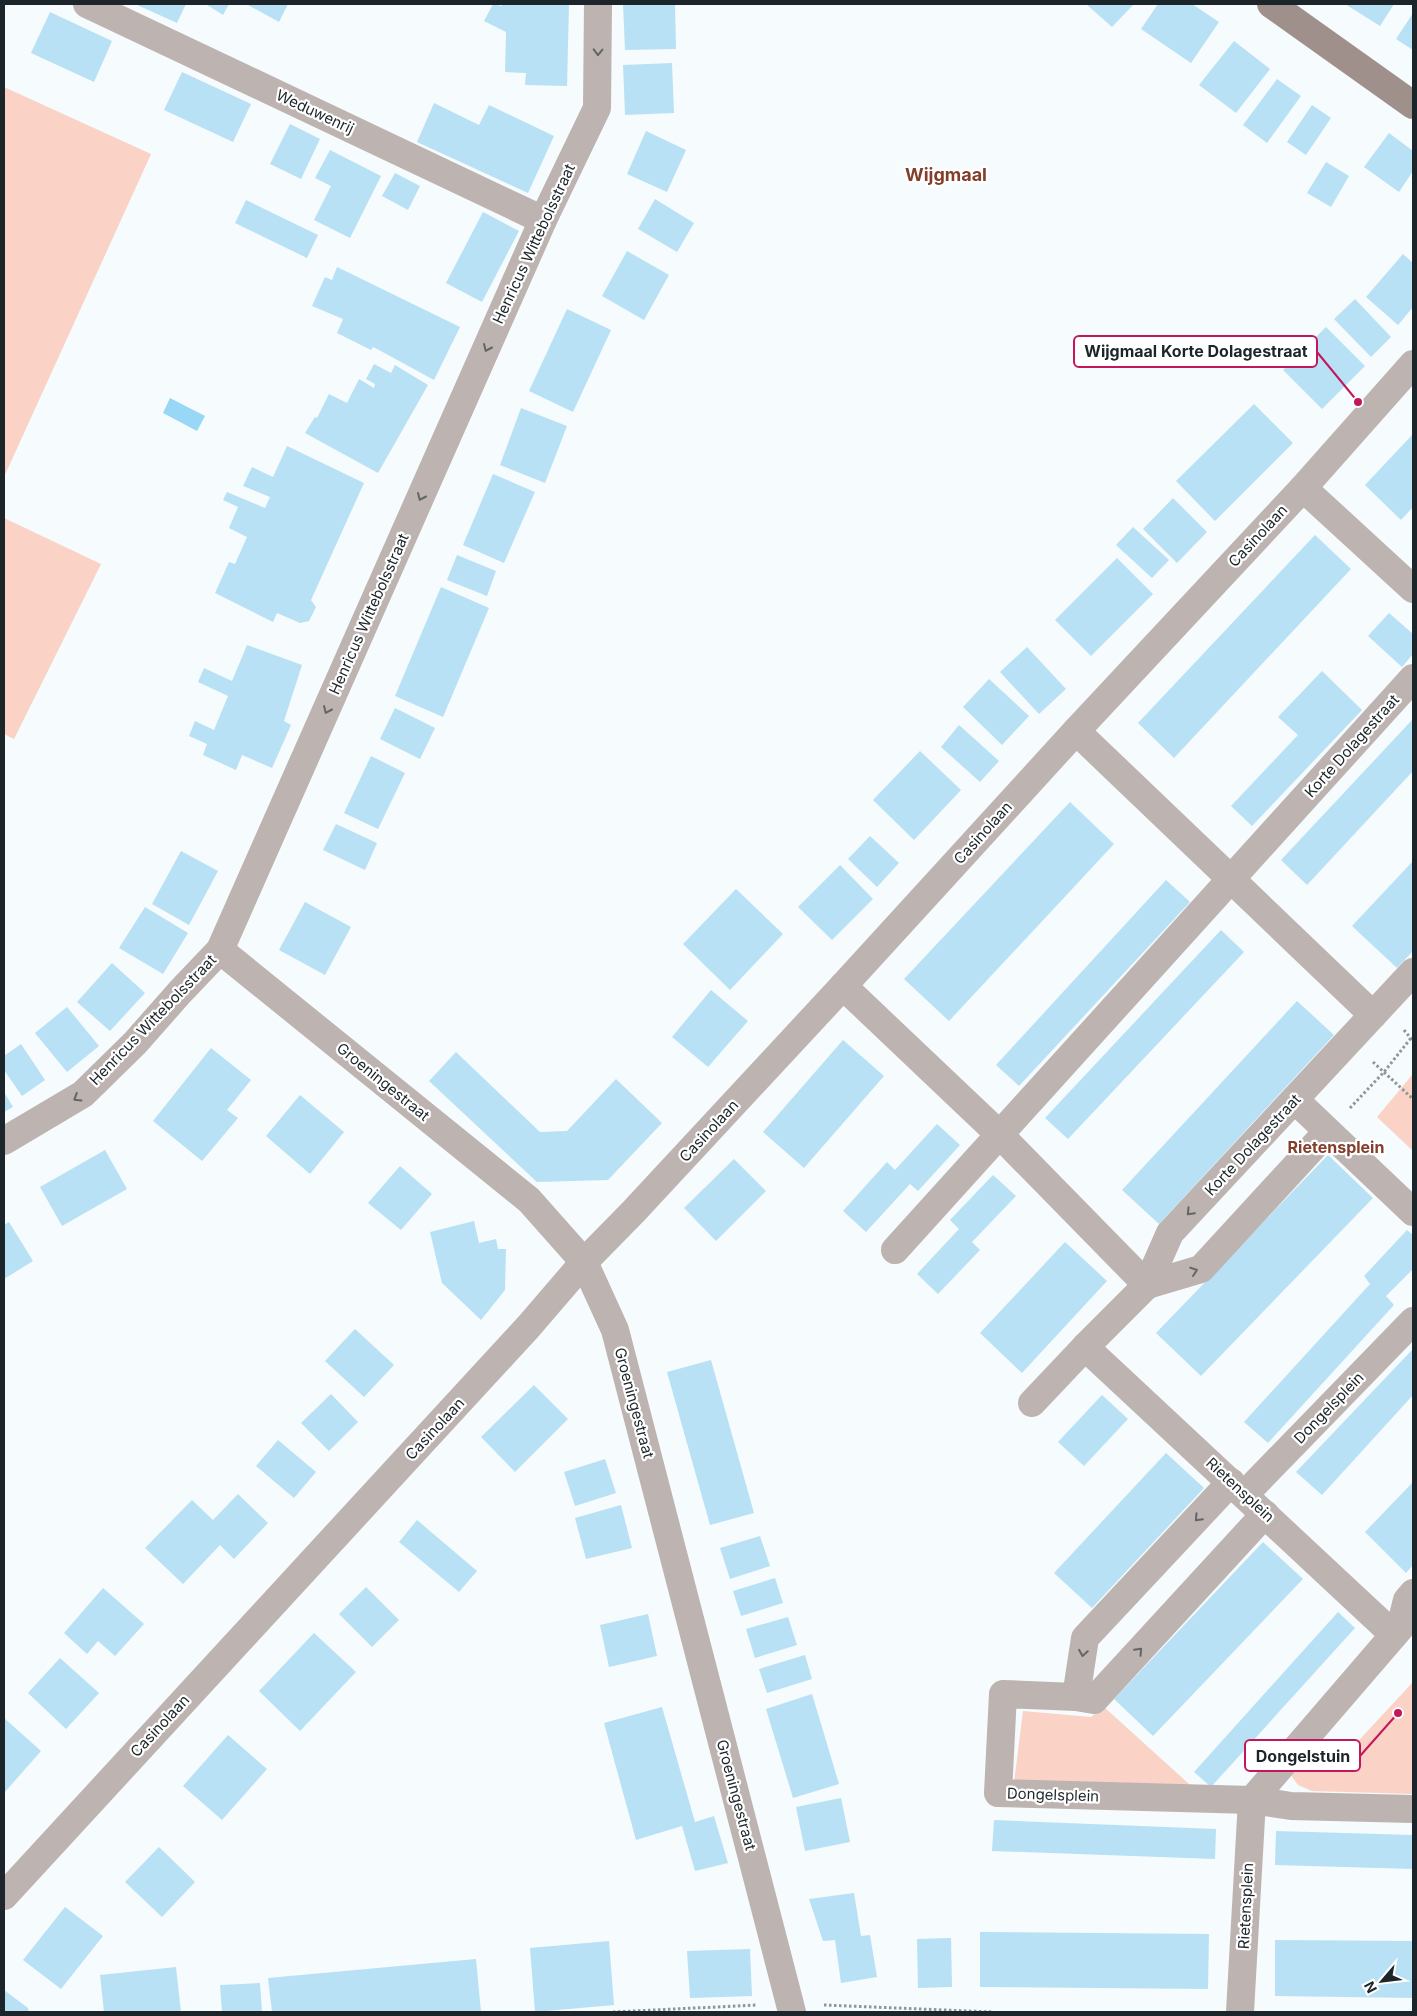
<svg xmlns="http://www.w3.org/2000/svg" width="1417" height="2016" font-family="Inter,sans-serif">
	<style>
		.green { fill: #fad2c6 }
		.water { fill: #98d8f6 }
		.building { fill: #b8e1f5 }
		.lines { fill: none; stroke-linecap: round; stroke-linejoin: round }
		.path { stroke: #8f9698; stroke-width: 3; stroke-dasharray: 2.5 2.5; stroke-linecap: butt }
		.street { stroke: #bdb3b0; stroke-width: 28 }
		.secondary { stroke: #9f908c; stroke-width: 28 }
		.oneway { stroke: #646566 }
		.labels { text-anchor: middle; stroke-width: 4.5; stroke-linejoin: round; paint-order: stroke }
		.street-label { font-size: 15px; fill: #1c2529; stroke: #fff }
		.neighbourhood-label { font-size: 16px; font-weight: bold; fill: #823d2b; stroke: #fff }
		.quarter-label { font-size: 18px; font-weight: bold; fill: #823d2b; stroke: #fff }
		.leader { fill: none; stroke: #c2185b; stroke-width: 2 }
		.callout-dot { fill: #c2185b; stroke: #fff; stroke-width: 2 }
		.callout { fill: #fff; stroke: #c2185b; stroke-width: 2 }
		.callout-label { font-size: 16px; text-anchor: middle; font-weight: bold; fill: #1c2529 }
	</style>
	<rect width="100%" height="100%" fill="#f6fbfd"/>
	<g class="green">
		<polygon points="4,87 151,154 4,477 4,86"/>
		<polygon points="4,518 101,564 14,739 4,734"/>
		<polygon points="1413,1074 1413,1151 1377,1117"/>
		<polygon points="1413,1682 1413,1794 1312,1791 1298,1785 1290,1774 1317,1745 1337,1764"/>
		<polygon points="1104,1707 1199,1793 1014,1783 1023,1711 1091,1717"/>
	</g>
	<polygon class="water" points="170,398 205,416 197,431 163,413"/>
	<g class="building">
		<polygon points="135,4 186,4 177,23"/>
		<polygon points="208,4 229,4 223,15 207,5"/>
		<polygon points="246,4 288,4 279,22"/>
		<polygon points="493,4 502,6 502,4 569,4 567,86 525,85 526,73 505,72 506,32 484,21"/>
		<polygon points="623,4 675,4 676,49 625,50"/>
		<polygon points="1086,4 1134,4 1112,27"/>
		<polygon points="1158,4 1192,4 1219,22 1191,63 1141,29"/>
		<polygon points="1345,4 1394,4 1380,26"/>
		<polygon points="50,12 112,41 94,82 31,53"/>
		<polygon points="1413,13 1413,50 1396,39"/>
		<polygon points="1234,41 1270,69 1236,113 1199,85"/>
		<polygon points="672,63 674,113 625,115 623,65"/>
		<polygon points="182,72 251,104 233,142 164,110"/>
		<polygon points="1277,79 1301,96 1267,143 1243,125"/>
		<polygon points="434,103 479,125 489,105 554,136 528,193 417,142"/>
		<polygon points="1312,105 1331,118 1306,155 1287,142"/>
		<polygon points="290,124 320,139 301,179 270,164"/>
		<polygon points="646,131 686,150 667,192 627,174"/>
		<polygon points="1389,133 1413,151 1413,171 1399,192 1364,167"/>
		<polygon points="330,150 381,176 350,238 314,220 331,186 315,178"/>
		<polygon points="1326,162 1349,176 1331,207 1307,193"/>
		<polygon points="395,173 420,186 408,210 382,196"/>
		<polygon points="655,199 694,223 677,252 638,229"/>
		<polygon points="246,200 318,235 307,258 235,223"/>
		<polygon points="483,212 519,231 482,302 446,283"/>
		<polygon points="627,251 669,275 644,320 602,296"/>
		<polygon points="1403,254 1413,263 1413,307 1398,325 1366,297"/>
		<polygon points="337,267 460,327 434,380 379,350 373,347 371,350 337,333 343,319 312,306 325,277 332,280"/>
		<polygon points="1355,299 1391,337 1371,357 1334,319"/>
		<polygon points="567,309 611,330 573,412 529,391"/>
		<polygon points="1326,327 1365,366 1322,409 1283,370"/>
		<polygon points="374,364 391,373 395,365 428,385 378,473 305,433 315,417 317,418 329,394 347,403 359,379 374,388 375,384 366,379"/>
		<polygon points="1254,404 1293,443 1215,521 1176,481"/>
		<polygon points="521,408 567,426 545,483 500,465"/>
		<polygon points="1413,434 1413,507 1401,520 1365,485"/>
		<polygon points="287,446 364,483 311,600 316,607 309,621 300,623 277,613 273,622 215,593 229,562 235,564 247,537 229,528 238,507 223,500 227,492 265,508 270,497 243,486 252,467 273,477"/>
		<polygon points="493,474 535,492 504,563 463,545"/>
		<polygon points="1173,498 1207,532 1177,563 1143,529"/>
		<polygon points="1133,527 1169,560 1152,578 1116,545"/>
		<polygon points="1315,535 1351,569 1174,758 1138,723"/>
		<polygon points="457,555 496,571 487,596 447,580"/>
		<polygon points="1117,558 1153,594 1091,656 1055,620"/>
		<polygon points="441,587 489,608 443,717 395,696"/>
		<polygon points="1389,613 1413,634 1413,654 1402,667 1368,636"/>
		<polygon points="247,645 302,665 284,721 291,725 272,768 242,755 236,770 203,755 207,744 189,736 195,721 214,730 228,696 198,682 204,668 232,681"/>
		<polygon points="1027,647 1066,689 1039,714 1000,672"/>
		<polygon points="1322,671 1362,710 1252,826 1231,806 1298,735 1278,717"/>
		<polygon points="989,679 1029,716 1002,745 963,707"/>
		<polygon points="395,708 435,728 420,759 380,739"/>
		<polygon points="1413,719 1413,771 1307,885 1281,860"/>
		<polygon points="959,725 999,761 980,782 941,747"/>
		<polygon points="920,751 961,790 914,840 873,800"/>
		<polygon points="371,756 405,773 378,829 344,813"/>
		<polygon points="1070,802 1114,844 949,1021 904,979"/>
		<polygon points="336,824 377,843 365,870 323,850"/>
		<polygon points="870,836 899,863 877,887 848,859"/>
		<polygon points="181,851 218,871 189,925 152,904"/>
		<polygon points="1413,861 1413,951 1397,968 1352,926"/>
		<polygon points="840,865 873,899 832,940 798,907"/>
		<polygon points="1166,880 1190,902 1019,1086 996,1065"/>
		<polygon points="736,889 783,934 730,990 683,944"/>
		<polygon points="305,902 351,927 325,975 279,950"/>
		<polygon points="145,907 188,933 163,974 119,948"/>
		<polygon points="1221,930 1244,952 1068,1139 1045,1118"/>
		<polygon points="112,963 145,993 110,1031 77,1002"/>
		<polygon points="711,990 748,1021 708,1067 672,1037"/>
		<polygon points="1297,1001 1334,1035 1159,1224 1122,1190"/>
		<polygon points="67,1007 99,1046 67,1072 35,1033"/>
		<polygon points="843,1040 884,1076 804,1168 763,1132"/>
		<polygon points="21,1044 45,1080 22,1096 4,1070 4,1056"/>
		<polygon points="211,1048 251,1080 227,1110 238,1118 202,1161 153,1121"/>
		<polygon points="456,1052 540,1132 567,1131 616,1079 662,1123 608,1180 537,1182 429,1081"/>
		<polygon points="4,1092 13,1107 4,1112"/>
		<polygon points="300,1095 344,1132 310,1174 266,1136"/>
		<polygon points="937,1124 960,1145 918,1191 910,1184 866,1232 843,1211 887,1162 895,1170"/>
		<polygon points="105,1150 127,1189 62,1226 40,1187"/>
		<polygon points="1328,1155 1373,1198 1201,1376 1156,1333"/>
		<polygon points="734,1159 766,1191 716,1241 684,1208"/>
		<polygon points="400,1166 432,1194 401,1230 368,1203"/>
		<polygon points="993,1175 1016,1196 972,1242 980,1250 938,1294 917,1274 959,1229 950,1220"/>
		<polygon points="474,1221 479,1243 496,1239 498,1249 506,1249 505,1290 481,1320 442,1283 430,1232"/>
		<polygon points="9,1222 33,1261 4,1279 4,1225"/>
		<polygon points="1407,1230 1413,1235 1413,1269 1386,1296 1394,1305 1268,1443 1244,1422 1370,1284 1364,1276"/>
		<polygon points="1065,1242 1107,1281 1022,1373 980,1333"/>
		<polygon points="355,1329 394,1365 364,1397 325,1361"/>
		<polygon points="1413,1349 1413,1395 1322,1495 1296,1472"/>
		<polygon points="711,1360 754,1513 710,1525 667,1372"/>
		<polygon points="534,1385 568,1419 515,1472 481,1437"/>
		<polygon points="331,1394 358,1422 329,1451 301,1423"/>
		<polygon points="1102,1395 1128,1419 1084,1466 1058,1442"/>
		<polygon points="278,1440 316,1472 294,1498 256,1466"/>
		<polygon points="1166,1453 1204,1488 1092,1608 1054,1573"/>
		<polygon points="605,1459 616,1493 575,1506 564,1472"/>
		<polygon points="1413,1482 1413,1565 1406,1573 1365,1532"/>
		<polygon points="238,1494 268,1523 234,1559 220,1545 183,1584 145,1548 192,1500 213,1520"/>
		<polygon points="621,1505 632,1548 586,1559 575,1518"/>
		<polygon points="417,1520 477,1571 459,1592 399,1542"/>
		<polygon points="760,1536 770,1566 730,1579 720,1548"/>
		<polygon points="1263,1542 1303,1579 1153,1736 1114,1699"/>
		<polygon points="775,1578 783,1603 741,1616 733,1591"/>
		<polygon points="366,1587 399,1620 372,1647 339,1614"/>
		<polygon points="103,1588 144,1624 115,1656 98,1641 87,1654 64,1633"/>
		<polygon points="1338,1612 1355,1628 1211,1787 1194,1772"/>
		<polygon points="648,1614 657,1656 609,1667 600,1625"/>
		<polygon points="788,1617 797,1645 755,1658 746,1629"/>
		<polygon points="314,1633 356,1672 300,1731 259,1691"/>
		<polygon points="805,1655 812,1679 767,1693 759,1669"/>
		<polygon points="60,1658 99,1693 66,1729 28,1693"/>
		<polygon points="812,1694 839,1784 793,1798 766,1709"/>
		<polygon points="662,1707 695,1822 714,1816 728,1863 695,1871 682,1826 636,1840 604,1723"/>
		<polygon points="4,1718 41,1751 4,1793"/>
		<polygon points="228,1735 267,1769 222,1820 183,1786"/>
		<polygon points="841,1798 850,1842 805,1851 796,1807"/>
		<polygon points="994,1820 1216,1829 1215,1859 992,1851"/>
		<polygon points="1276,1831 1413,1835 1413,1869 1275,1865"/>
		<polygon points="159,1847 195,1882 162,1917 125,1882"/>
		<polygon points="854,1893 861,1936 870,1935 877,1977 841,1983 835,1940 823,1941 809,1899"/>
		<polygon points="65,1907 103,1936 61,1989 23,1960"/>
		<polygon points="980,1932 1209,1934 1208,1989 980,1987"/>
		<polygon points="951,1938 952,1987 918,1988 917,1939"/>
		<polygon points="1275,1940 1413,1941 1413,1998 1275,1996"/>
		<polygon points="609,1941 614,2005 535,2012 530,1948"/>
		<polygon points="750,1949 752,1996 690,1998 687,1951"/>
		<polygon points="476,1959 481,2012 272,2012 268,1978"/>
		<polygon points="176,1967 181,2012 104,2012 100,1975"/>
		<polygon points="260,1983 262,2012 222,2012 220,1985"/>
		<polygon points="4,1990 28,2008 29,2012 4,2012"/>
	</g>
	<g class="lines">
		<g class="path">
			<polyline points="1404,1030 1413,1041"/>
			<polyline points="1373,1062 1413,1099"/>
			<polyline points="1350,1108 1384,1072 1411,1038"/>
			<polyline points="824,2005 992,2012"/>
			<polyline points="613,2012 757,2005"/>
		</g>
		<g class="street">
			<polyline points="87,4 543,220"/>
			<polyline points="1303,488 1413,589"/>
			<polyline points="1076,731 1373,1015"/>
			<polyline points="220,950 529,1200 584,1262 615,1330 792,2012"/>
			<polyline points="843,986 999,1134 1147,1285"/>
			<polyline points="1295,1100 1413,1212"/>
			<polyline points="4,1141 83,1094 135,1043 180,992 220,950 543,220 597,108 598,4"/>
			<polyline points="895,1250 1413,678"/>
			<polyline points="1147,1285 1201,1269 1327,1132"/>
			<polyline points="1085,1347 1394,1635"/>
			<polyline points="1032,1403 1085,1347 1147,1285 1170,1233 1413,972"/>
			<polyline points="1245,1494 1413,1321"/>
			<polyline points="1265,1514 1094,1700 1076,1697 1003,1694 998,1793 1252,1800 1291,1806 1413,1809"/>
			<polyline points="1076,1697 1085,1638 1231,1482"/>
			<polyline points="4,1896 529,1326 584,1262 634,1211 843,986 1076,731 1303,488 1413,364"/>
			<polyline points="1240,2012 1252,1800 1400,1628 1407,1600 1413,1593"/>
		</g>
		<polyline class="secondary" points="1271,4 1413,105"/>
	</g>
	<defs><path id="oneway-chevron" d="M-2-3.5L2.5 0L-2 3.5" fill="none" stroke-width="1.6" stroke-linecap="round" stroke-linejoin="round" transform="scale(1.25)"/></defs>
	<g class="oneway">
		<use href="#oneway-chevron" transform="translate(598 52) rotate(91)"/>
		<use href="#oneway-chevron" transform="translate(487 348) rotate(114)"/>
		<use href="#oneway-chevron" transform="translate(421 497) rotate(114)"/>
		<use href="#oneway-chevron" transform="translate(327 710) rotate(114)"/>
		<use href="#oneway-chevron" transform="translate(77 1098) rotate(148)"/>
		<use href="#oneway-chevron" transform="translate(1190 1212) rotate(133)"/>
		<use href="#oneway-chevron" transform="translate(1194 1271) rotate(-19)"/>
		<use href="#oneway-chevron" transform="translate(1198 1518) rotate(133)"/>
		<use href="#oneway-chevron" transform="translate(1139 1651) rotate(-47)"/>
		<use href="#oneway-chevron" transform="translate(1083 1653) rotate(99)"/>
	</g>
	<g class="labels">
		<g class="street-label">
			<text transform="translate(315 112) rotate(25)" y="5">Weduwenrij</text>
			<text transform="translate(534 244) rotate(-65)" y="5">Henricus Wittebolsstraat</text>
			<text transform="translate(1258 536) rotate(-47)" y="5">Casinolaan</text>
			<text transform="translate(369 614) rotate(-66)" y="5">Henricus Wittebolsstraat</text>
			<text transform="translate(1352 746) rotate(-48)" y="5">Korte Dolagestraat</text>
			<text transform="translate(983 833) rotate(-48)" y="5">Casinolaan</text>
			<text transform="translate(153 1020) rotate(-46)" y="5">Henricus Wittebolsstraat</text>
			<text transform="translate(383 1082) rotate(39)" y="5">Groeningestraat</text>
			<text transform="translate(709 1131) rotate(-47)" y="5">Casinolaan</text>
			<text transform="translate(1253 1145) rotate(-47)" y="5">Korte Dolagestraat</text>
			<text transform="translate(634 1403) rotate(75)" y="5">Groeningestraat</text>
			<text transform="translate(1329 1408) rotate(-46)" y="5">Dongelsplein</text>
			<text transform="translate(435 1429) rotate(-47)" y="5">Casinolaan</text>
			<text transform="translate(1240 1490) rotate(43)" y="5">Rietensplein</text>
			<text transform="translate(160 1726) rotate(-47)" y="5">Casinolaan</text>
			<text transform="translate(736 1795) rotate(75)" y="5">Groeningestraat</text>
			<text transform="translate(1053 1795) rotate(2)" y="5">Dongelsplein</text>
			<text transform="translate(1246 1906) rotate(-87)" y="5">Rietensplein</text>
		</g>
		<g class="neighbourhood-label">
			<text x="1336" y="1153">Rietensplein</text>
		</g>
		<g class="quarter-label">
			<text x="946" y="181">Wijgmaal</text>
		</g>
	</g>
	<path class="leader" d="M1358 402L1317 352M1398 1713L1360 1756"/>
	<g class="callout-dot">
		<circle cx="1358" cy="402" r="5"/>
		<circle cx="1398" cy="1713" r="5"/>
	</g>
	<g class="callout">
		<rect x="1074" y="336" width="243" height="31" rx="5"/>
		<rect x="1245" y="1740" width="115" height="31" rx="5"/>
	</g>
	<g class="callout-label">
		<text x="1196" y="357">Wijgmaal Korte Dolagestraat</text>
		<text x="1303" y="1762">Dongelstuin</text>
	</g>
	<rect width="1417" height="2016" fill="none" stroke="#1c2529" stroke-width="10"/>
	<g transform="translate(1382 1981) rotate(242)" stroke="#ffffff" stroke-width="4" paint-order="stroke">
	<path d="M0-4L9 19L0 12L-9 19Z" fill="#1c2529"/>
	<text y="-8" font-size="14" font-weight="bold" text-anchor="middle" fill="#1c2529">N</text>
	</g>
</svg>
